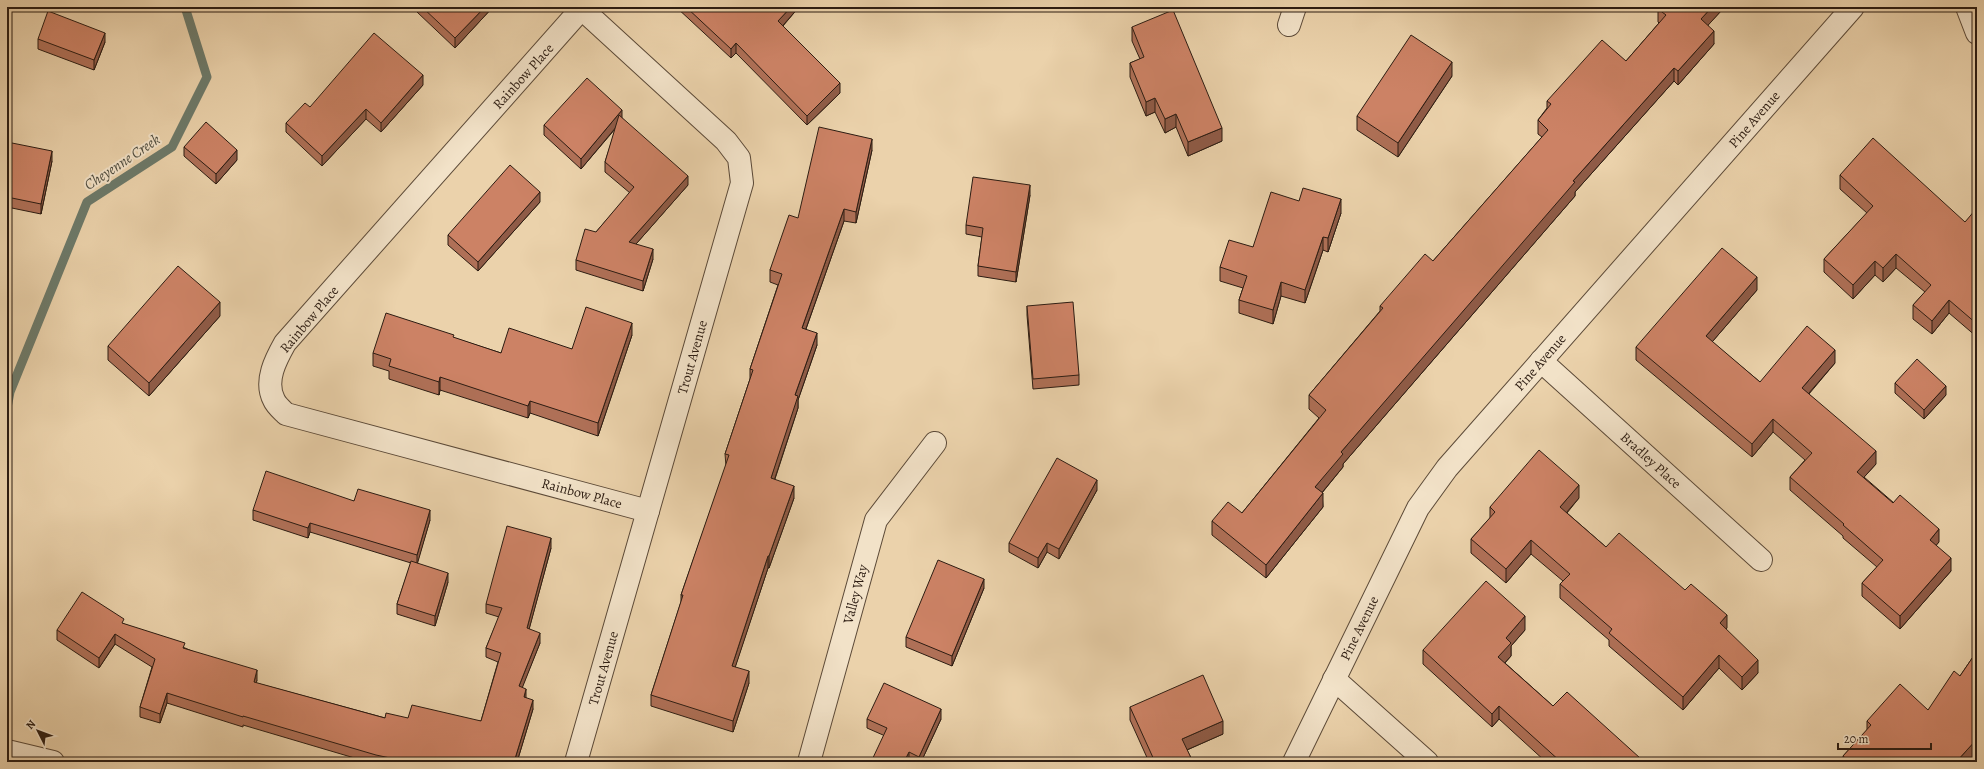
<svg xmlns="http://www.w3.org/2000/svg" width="1984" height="769" font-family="Alegreya,serif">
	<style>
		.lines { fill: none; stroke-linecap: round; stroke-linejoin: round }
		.stream { stroke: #6d7a6a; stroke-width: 9 }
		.street-casing { stroke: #5c4a38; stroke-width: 24 }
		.street { stroke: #f2e2c8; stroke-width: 22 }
		.wall { fill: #af7057; stroke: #2c1c12 }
		.shaded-wall { fill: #8f5b47; stroke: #2c1c12 }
		.building { fill: #cc8265; stroke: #2c1c12 }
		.labels { text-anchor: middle; stroke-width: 4; stroke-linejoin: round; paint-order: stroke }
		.street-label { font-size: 14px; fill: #2c1c12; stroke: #f2e2c8 }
		.water-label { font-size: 15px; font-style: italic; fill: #4d4b3e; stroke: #f2e2c8 }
	</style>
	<rect width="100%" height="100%" fill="#ebd2ab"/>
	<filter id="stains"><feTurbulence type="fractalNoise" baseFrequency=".005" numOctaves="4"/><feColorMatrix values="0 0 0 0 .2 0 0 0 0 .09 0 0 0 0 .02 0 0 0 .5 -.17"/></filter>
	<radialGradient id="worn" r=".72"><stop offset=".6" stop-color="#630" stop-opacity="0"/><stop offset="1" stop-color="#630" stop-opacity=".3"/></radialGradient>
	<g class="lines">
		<polyline class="stream" points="7,408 10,392 87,202 172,147 207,77 185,7"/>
		<defs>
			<g id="street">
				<path d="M583 7 285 343C276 359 264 381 274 400 276 405 282 410 286 414L648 511"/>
				<polyline points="1967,7 1977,33"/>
				<polyline points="1289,25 1295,7"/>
				<polyline points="1541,361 1761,560"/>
				<polyline points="1334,679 1427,762"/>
				<polyline points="7,751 53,762"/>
				<polyline points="576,762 742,183 739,158 726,141 583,10"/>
				<polyline points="809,762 876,520 935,443"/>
				<polyline points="1294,762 1418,508 1447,468 1853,7"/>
			</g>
		</defs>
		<use href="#street" class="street-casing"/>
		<use href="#street" class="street"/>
	</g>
	<g class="wall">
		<polygon points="417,7 493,7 455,48 417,12"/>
		<polygon points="676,7 799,7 783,26 840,93 807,125 736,53 731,58"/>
		<polygon points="1721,7 1721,11 1708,25 1714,44 1678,85 1674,81 1575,192 1575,196 1343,464 1343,467 1322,493 1323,507 1266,578 1212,535 1212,521 1242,513 1319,418 1309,409 1309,395 1380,311 1380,306 1433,261 1542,137 1538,134 1538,120 1547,108 1547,101 1626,61 1659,23 1658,22 1658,9"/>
		<polygon points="1132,27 1222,141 1188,156 1176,127 1165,133 1155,112 1146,116 1130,77 1130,63 1140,59 1132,41"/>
		<polygon points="38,39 105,42 94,70 38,49"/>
		<polygon points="1452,76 1398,157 1357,130 1357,116"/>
		<polygon points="423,85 381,132 366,119 322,166 286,132 286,123 310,107"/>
		<polygon points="622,118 688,185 636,244 653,259 643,291 576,270 576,260 596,232 630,193 605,172 605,162 616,128 581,169 544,135 544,125"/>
		<polygon points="7,142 52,161 41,214 7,207"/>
		<polygon points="184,147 237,160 216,184 184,156"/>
		<polygon points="872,150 856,223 844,221 806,329 817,345 798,400 798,408 775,479 794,498 769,568 768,568 735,667 749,683 733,732 651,706 651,695 681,602 681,595 726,466 725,454 750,379 750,369 778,285 770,282 770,270 798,218"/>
		<polygon points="1840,175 1965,222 1977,210 1977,337 1949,313 1932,334 1913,319 1913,305 1925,292 1896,268 1883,282 1875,275 1853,299 1824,272 1824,259 1867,213 1840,189"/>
		<polygon points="1030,195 1016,282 978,276 978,266 982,237 966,234 966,225"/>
		<polygon points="1299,201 1341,213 1328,252 1323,250 1305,303 1281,296 1273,324 1239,313 1239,300 1243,288 1220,281 1220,267 1253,247"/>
		<polygon points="540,202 478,271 448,245 448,235"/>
		<polygon points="1757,290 1712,342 1760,382 1835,363 1809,394 1876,464 1864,477 1939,542 1936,545 1951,571 1900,629 1862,596 1862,583 1877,567 1843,538 1843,536 1790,490 1790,477 1805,460 1773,432 1752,457 1636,360 1636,347"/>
		<polygon points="1027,306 1079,375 1079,385 1033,389 1027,315"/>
		<polygon points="220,316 149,396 108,360 108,346"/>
		<polygon points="632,335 598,436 530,413 528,418 440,390 439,395 389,379 389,371 373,366 373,353 454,338 501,353 572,349"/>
		<polygon points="1977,372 1977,390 1975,389 1975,375"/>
		<polygon points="1895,383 1946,395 1924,419 1895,393"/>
		<polygon points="1097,490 1059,559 1047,552 1038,568 1009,552 1009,543"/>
		<polygon points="1579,498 1567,513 1606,547 1727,628 1726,629 1758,673 1742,690 1719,668 1683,710 1609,646 1609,640 1560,598 1560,584 1563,581 1531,554 1506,583 1471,553 1471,539 1490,518 1490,507"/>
		<polygon points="354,501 430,520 417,563 448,582 435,626 397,614 397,604 411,563 310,532 308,538 253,520 253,510"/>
		<polygon points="551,548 529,629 540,643 522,687 526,698 533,709 517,762 368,762 243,725 243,727 167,703 160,723 140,717 140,707 152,667 115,644 99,668 57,640 57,630 124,624 185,648 257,680 256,683 385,718 481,721 498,662 486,657 486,648 499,617 486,613 486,604"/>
		<polygon points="984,588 952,666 906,647 906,637"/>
		<polygon points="1525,630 1511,646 1511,656 1505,663 1553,706 1640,762 1546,762 1499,719 1492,727 1423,664 1423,650"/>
		<polygon points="1977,651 1977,752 1968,762 1843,762 1843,756 1867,730 1867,721 1928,710 1960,676"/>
		<polygon points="1130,707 1223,734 1187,750 1193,762 1149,762 1130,720"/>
		<polygon points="867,719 941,719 921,762 910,762 883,735 867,728"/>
	</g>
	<g class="shaded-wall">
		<polygon points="485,7 493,7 455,48 455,38"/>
		<polygon points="791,7 799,7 778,31 778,21"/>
		<polygon points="1712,7 1721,7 1721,11 1701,33 1701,19"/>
		<polygon points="1714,31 1714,44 1678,85 1678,71"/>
		<polygon points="105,33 105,42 94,70 94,60"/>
		<polygon points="736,43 736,53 731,58 731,49"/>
		<polygon points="1452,62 1452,76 1398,157 1398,143"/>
		<polygon points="1674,68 1674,81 1575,192 1575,196 1343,464 1343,467 1315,501 1315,487 1341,452 1573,181"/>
		<polygon points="423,75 423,85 381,132 381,123"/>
		<polygon points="840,83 840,93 807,125 807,116"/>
		<polygon points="1155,98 1155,112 1146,116 1146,102"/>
		<polygon points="366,109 366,119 322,166 322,156"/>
		<polygon points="622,110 622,120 581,169 581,159"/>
		<polygon points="1176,114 1176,127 1165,133 1165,119"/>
		<polygon points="1222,128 1222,141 1188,156 1188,142"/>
		<polygon points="872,139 872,150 856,223 856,212"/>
		<polygon points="237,150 237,160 216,184 216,174"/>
		<polygon points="52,151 52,161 41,214 41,204"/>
		<polygon points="688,176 688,185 629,252 629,242"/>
		<polygon points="1030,185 1030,195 1016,282 1016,272"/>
		<polygon points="540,192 540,202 478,271 478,262"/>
		<polygon points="1341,199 1341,213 1328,252 1328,238"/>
		<polygon points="844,209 844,221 802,340 802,328"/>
		<polygon points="1323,237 1323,250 1305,303 1305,290"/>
		<polygon points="653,249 653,259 643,291 643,281"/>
		<polygon points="1896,254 1896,268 1883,282 1883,268"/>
		<polygon points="1875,261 1875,275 1853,299 1853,285"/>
		<polygon points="1757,277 1757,290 1706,349 1706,336"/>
		<polygon points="1281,282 1281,296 1273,324 1273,310"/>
		<polygon points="1949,300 1949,313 1932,334 1932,321"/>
		<polygon points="220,302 220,316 149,396 149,383"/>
		<polygon points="632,323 632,335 598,436 598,423"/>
		<polygon points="817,333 817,345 798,400 798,408 771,490 771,478 795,395"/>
		<polygon points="1835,350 1835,363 1802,401 1802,388"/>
		<polygon points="440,377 440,390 439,395 439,382"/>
		<polygon points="1946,386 1946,395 1924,419 1924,410"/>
		<polygon points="530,401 530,413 528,418 528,406"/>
		<polygon points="1773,419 1773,432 1752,457 1752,444"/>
		<polygon points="1876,451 1876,464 1857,485 1857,472"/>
		<polygon points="1097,480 1097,490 1059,559 1059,549"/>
		<polygon points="1579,485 1579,498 1560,520 1560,507"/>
		<polygon points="794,486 794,498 769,568 769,556"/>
		<polygon points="1323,493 1323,507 1266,578 1266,565"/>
		<polygon points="430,510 430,520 417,565 417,555"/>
		<polygon points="310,523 310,532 308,538 308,528"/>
		<polygon points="1939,529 1939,542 1930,553 1930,540"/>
		<polygon points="551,538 551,548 527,637 527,628"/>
		<polygon points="1531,540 1531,554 1506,583 1506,569"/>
		<polygon points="1047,543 1047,552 1038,568 1038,558"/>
		<polygon points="768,556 768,568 732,677 732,666"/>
		<polygon points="1951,558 1951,571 1900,629 1900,616"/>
		<polygon points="448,573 448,582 435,626 435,616"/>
		<polygon points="984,579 984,588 952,666 952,656"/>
		<polygon points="1727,615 1727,628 1720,636 1720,623"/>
		<polygon points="1525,616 1525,630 1511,646 1511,656 1498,670 1498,657 1506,638"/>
		<polygon points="540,633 540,643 519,696 519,686"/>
		<polygon points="115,634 115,644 99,668 99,658"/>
		<polygon points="1719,655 1719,668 1683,710 1683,697"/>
		<polygon points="1758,660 1758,673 1742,690 1742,677"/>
		<polygon points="257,670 257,680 254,692 254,682"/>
		<polygon points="749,671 749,683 733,732 733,721"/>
		<polygon points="526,689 526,698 524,697"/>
		<polygon points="167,693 167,703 160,723 160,714"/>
		<polygon points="533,700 533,709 517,762 514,762"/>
		<polygon points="1499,706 1499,719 1492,727 1492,714"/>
		<polygon points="941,709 941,719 921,762 919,762 919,757"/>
		<polygon points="1223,721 1223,734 1182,752 1182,739"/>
		<polygon points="1977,739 1977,752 1968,762 1956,762"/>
		<polygon points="909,752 909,762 904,762"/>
		<polygon points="1640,758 1640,762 1636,762"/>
	</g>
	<g class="building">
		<polygon points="422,7 485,7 455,38"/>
		<polygon points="686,7 791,7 778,21 840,83 807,116 736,43 731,49"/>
		<polygon points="1659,7 1712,7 1701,19 1714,31 1678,71 1674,68 1573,181 1575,182 1341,452 1343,454 1315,487 1323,493 1266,565 1212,521 1228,502 1242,513 1326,410 1309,395 1383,308 1380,306 1425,254 1433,261 1548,130 1538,120 1551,104 1547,101 1602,40 1626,61 1666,15 1658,9"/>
		<polygon points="1173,10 1222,128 1188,142 1176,114 1165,119 1155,98 1146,102 1130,63 1144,57 1132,27"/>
		<polygon points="48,11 105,33 94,60 38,39"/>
		<polygon points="374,33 423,75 381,123 366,109 322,156 286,123 305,103 310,107"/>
		<polygon points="1411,35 1452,62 1398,143 1357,116"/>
		<polygon points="587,78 622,110 581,159 544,125"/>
		<polygon points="619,115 688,176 629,242 653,249 643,281 576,260 585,229 596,232 634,187 605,162"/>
		<polygon points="206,122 237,150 216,174 184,147"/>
		<polygon points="819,127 872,139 856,212 844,209 802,328 817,333 795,395 798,396 771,478 794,486 769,556 768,556 732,666 749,671 733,721 651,695 683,595 681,595 698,545 729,455 725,454 753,370 750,369 782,274 770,270 789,215 798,218"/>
		<polygon points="1873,138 1965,222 1976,209 1977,210 1977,324 1949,300 1932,321 1913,305 1931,285 1896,254 1883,268 1875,261 1853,285 1824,259 1873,206 1840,175"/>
		<polygon points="7,142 52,151 41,204 7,197"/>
		<polygon points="510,165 540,192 478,262 448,235"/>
		<polygon points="973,177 1030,185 1016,272 978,266 983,228 966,225"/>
		<polygon points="1303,188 1341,199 1328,238 1323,237 1305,290 1281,282 1273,310 1239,300 1247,276 1220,267 1229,240 1253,247 1271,192 1299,201"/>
		<polygon points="1722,248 1757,277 1706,336 1760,382 1807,326 1835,350 1802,388 1876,451 1857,472 1893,503 1900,495 1939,529 1930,540 1951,558 1900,616 1862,583 1883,560 1843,525 1844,524 1790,477 1812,453 1773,419 1752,444 1636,347"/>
		<polygon points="178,266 220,302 149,383 108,346"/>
		<polygon points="1073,302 1079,375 1033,379 1027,306"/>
		<polygon points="586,307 632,323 598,423 530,401 528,406 440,377 439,382 389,366 391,359 373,353 386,313 454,335 453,337 501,353 509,328 572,349"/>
		<polygon points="1917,359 1946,386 1924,410 1895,383"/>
		<polygon points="1539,450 1579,485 1560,507 1606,547 1619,533 1685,590 1691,584 1727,615 1720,623 1758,660 1742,677 1719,655 1683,697 1609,633 1612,629 1560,584 1570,574 1531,540 1506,569 1471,539 1495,512 1490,507"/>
		<polygon points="1057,458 1097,480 1059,549 1047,543 1038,558 1009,543"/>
		<polygon points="266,471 354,501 358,489 430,510 417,555 310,523 308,528 253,510"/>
		<polygon points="507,526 551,538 527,628 540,633 519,686 526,689 524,697 533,700 514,762 409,762 376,755 243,716 243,717 167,693 160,714 140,707 155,659 115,634 99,658 57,630 82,592 124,619 122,623 185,643 183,648 257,670 254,682 385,718 386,713 408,718 412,705 481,721 501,653 486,648 502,608 486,604"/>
		<polygon points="938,560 984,579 952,656 906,637"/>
		<polygon points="411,561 448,573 435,616 397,604"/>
		<polygon points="1486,581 1525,616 1506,638 1511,643 1498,657 1553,706 1567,692 1640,758 1636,762 1561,762 1499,706 1492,714 1423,650"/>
		<polygon points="1977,651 1977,739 1956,762 1850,762 1843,756 1871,725 1867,721 1900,684 1928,710 1954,671 1960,676"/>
		<polygon points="1203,675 1223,721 1182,739 1193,762 1155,762 1130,707"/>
		<polygon points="884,683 941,709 919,757 909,752 904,762 871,762 887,728 867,719"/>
	</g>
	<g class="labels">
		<g class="street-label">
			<text transform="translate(523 76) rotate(-48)" y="5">Rainbow Place</text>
			<text transform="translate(1754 119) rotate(-49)" y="5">Pine Avenue</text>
			<text transform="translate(309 319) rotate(-50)" y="5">Rainbow Place</text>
			<text transform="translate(692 357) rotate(-74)" y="5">Trout Avenue</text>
			<text transform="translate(1540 362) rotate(-49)" y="5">Pine Avenue</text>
			<text transform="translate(1651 460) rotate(42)" y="5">Bradley Place</text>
			<text transform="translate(582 493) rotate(15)" y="5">Rainbow Place</text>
			<text transform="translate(855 594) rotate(-75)" y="5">Valley Way</text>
			<text transform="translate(1359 628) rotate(-64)" y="5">Pine Avenue</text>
			<text transform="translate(603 668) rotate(-74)" y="5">Trout Avenue</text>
		</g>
		<g class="water-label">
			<text transform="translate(122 162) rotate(-34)" y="5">Cheyenne Creek</text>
		</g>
	</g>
	<rect width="1984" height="769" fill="none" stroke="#ebd2ab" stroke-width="24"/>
	<rect x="8" y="8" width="1968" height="753" fill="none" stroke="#2c1c12" stroke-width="2"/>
	<rect x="12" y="12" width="1960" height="745" fill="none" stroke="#2c1c12"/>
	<g transform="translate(38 731) rotate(312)" stroke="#f2e2c8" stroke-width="3" paint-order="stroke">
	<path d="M0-3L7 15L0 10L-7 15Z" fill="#2c1c12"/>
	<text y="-6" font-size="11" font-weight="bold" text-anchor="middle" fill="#2c1c12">N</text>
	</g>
	<path d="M1838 743v6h93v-6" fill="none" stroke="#2c1c12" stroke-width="2"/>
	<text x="1844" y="743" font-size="12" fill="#2c1c12" stroke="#f2e2c8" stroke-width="3" paint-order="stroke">20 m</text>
	<rect width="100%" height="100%" filter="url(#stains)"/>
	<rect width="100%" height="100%" fill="url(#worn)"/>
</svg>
